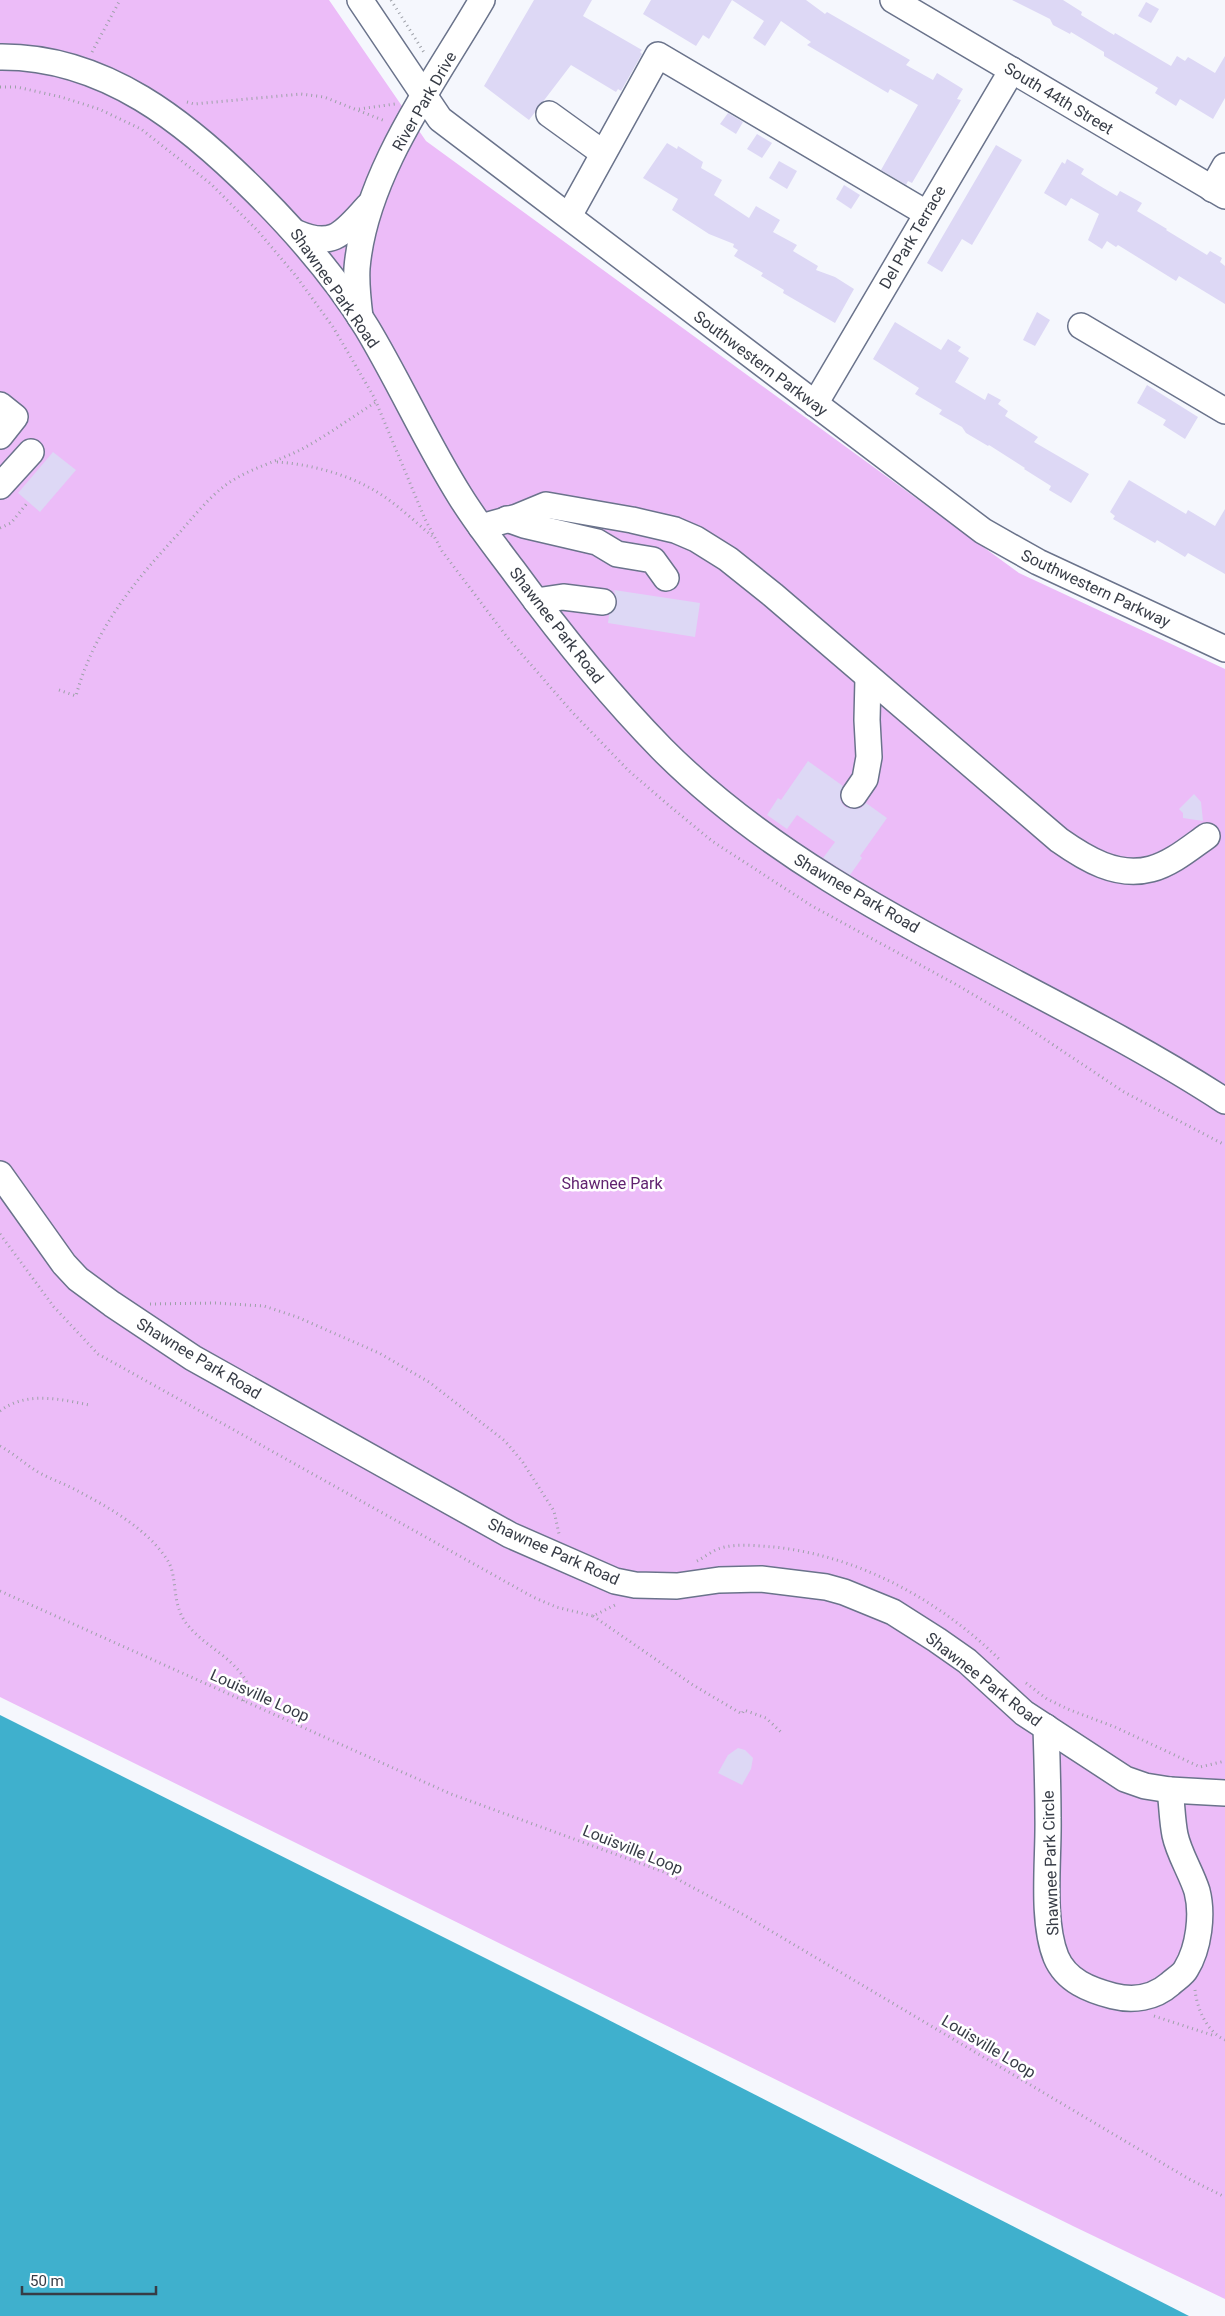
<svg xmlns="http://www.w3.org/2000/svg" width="1225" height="2316" font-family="Roboto,sans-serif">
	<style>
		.green { fill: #ecbcf8 }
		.water { fill: #3fb0cd }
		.building { fill: #ddd8f5 }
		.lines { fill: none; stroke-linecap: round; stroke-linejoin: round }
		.minor-casing { stroke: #6a738b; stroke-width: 28 }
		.path { stroke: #9da0a8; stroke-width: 3; stroke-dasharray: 1 4; stroke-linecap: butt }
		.minor { stroke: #fff; stroke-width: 25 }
		.labels { text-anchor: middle; stroke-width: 5; stroke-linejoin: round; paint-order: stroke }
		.street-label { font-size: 16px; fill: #373c46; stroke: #fff }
		.park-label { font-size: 16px; fill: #612370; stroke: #fff }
	</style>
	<rect width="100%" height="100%" fill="#f5f7fd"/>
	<polygon class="green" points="0,0 329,0 426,141 1019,573 1225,669 1225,2299 1075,2227 0,1697"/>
	<polygon class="water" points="0,1715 593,2012 1189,2316 0,2316"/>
	<g class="building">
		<polygon points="534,0 592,0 583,16 642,50 640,52 642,54 621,91 618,89 616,92 571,65 529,120 484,86"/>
		<polygon points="651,0 806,0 825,14 827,12 910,60 906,65 933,80 937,73 963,89 957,99 961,100 912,183 908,181 906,185 881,170 918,105 890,89 888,93 807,45 811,42 781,21 765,46 753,38 764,21 732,0 709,39 703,35 696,46 643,14"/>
		<polygon points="1012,0 1063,0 1082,12 1081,15 1114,35 1115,33 1171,66 1177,56 1185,61 1188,57 1215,73 1225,56 1225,98 1213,119 1180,99 1176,106 1155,93 1158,88 1104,56 1104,52 1071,32 1070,34 1053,25 1050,19"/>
		<polygon points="1146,2 1159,9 1151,23 1138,16"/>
		<polygon points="728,113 743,122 736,134 720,124"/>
		<polygon points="757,134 772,143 762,158 747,149"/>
		<polygon points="667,143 677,149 678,146 703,162 701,168 722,180 714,195 749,218 756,206 780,220 773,232 797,245 793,251 818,266 816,270 835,277 854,289 835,323 783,293 784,290 761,276 763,273 734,256 738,250 733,247 734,244 709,234 672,210 678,199 643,178"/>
		<polygon points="996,145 1022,160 972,245 962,239 942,272 927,263"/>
		<polygon points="1067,159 1084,169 1081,174 1100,186 1117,196 1120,191 1142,203 1137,211 1167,229 1166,230 1207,255 1210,251 1222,258 1220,262 1225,266 1225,304 1179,276 1176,281 1118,245 1116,247 1107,241 1102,249 1088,240 1099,214 1071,198 1066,206 1044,193 1062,162 1065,164"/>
		<polygon points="779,161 797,171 787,189 769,178"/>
		<polygon points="844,185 860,195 851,209 836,199"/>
		<polygon points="1037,312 1050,320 1035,346 1023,340"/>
		<polygon points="895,322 941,350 948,339 961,347 958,351 969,358 955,382 985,400 988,393 1001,400 998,404 1008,411 1005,416 1038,437 1034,442 1089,474 1071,503 1049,490 1051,486 1024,469 1025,468 989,445 988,446 966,433 962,427 939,414 942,410 915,394 919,388 873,359"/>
		<polygon points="1147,385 1198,417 1185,439 1163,425 1166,420 1137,403"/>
		<polygon points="53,452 76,470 40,512 18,493"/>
		<polygon points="1129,480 1186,514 1188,510 1215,526 1225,509 1225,574 1188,553 1185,557 1157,540 1155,543 1113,519 1115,516 1110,512"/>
		<polygon points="614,590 700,603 695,637 608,623 609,615 617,604"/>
		<polygon points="808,761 843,786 840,794 841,802 845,807 853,809 861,808 866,803 887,818 860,856 862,858 850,875 823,858 835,842 797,815 787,829 767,815 778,798 781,800"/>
		<polygon points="1194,794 1201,802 1203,821 1183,818 1183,813 1179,809"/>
		<polygon points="738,1748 745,1750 753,1758 751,1769 742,1785 718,1773 728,1755"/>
	</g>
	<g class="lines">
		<defs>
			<g id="minor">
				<polyline points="360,0 440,119 983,531 1038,562 1225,649"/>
				<polyline points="893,0 1225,196"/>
				<path d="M0 57C105 56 187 123 257 193 298 234 337 279 367 328 400 383 426 442 460 496 476 522 495 546 513 570 559 633 608 694 662 749 818 906 1041 981 1225 1101"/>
				<polyline points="549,114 603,153"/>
				<polyline points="1212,189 1225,166"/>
				<polyline points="569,216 658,55 926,213"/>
				<path d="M297 233C334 249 344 232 368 206"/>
				<path d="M360 317C358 301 356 284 357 268 365 173 435 81 482 0"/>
				<polyline points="1081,326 1225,411"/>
				<polyline points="815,404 1012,70"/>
				<polyline points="0,405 15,417 0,436"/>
				<polyline points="0,486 31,452"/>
				<polyline points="507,519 524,525 597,542 617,554 653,560 666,578"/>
				<path d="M481 527 517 517 546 505 632 520 675 530 696 539 728 559 773 595 1059 840C1086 859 1117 878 1151 869 1171 864 1190 848 1207 836"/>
				<polyline points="536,601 563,597 603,602"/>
				<polyline points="854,795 865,779 869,757 867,720 868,678"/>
				<polyline points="0,1174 64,1264 78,1279 112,1304 193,1358 510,1535 615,1581 635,1585 677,1586 719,1580 761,1579 826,1587 844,1592 893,1612 937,1640 967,1661 1024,1713 1125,1779 1145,1786 1170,1790 1225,1793"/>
				<path d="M1046 1727C1047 1758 1048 1788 1048 1818 1049 1858 1041 1920 1056 1957 1066 1981 1090 1990 1113 1996 1133 2001 1154 1998 1170 1984 1175 1979 1183 1975 1186 1969 1199 1948 1203 1914 1197 1891 1191 1872 1179 1854 1175 1835 1172 1820 1172 1804 1170 1790"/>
			</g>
		</defs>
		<use href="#minor" class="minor-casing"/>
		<g class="path">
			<polyline points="391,0 425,54"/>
			<polyline points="92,52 120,0"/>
			<polyline points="0,87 17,87 61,97 99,109 141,129 211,184 258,231 296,276 333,327 374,397 425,519 442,551 507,637 572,712 629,771 672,808 712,841 812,906 957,985 1013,1018 1124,1092 1225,1145"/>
			<polyline points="187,102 194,104 301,94 324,97 385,121"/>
			<polyline points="359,109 395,104"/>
			<path d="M277 462C308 464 343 473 370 488 393 500 413 520 432 536"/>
			<polyline points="0,528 11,523 28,502"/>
			<path d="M59 690 76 696C93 631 136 579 181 531 194 516 208 499 223 487 246 469 277 462 302 449 328 435 352 417 376 402"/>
			<polyline points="0,1234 54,1307 98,1354 533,1597 556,1607 593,1616 617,1604"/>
			<polyline points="150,1304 215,1303 264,1306 297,1317 379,1353 429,1382 505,1441 522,1461 554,1511 559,1534"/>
			<path d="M0 1411C26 1391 60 1399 89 1405"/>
			<path d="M0 1446C13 1453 25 1464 38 1472 50 1479 63 1483 76 1490 108 1507 148 1529 168 1561 178 1578 171 1602 186 1623 203 1646 232 1655 248 1684L243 1702"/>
			<path d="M697 1561C705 1557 713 1550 721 1548 738 1543 757 1546 774 1547 859 1556 939 1600 999 1659"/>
			<polyline points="0,1591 451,1794 664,1872 744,1915 1189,2179 1225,2197"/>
			<polyline points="593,1616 693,1685 742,1714 744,1710 766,1718 782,1733"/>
			<polyline points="1026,1683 1047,1699 1070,1710 1115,1727 1200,1767 1225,1761"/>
			<path d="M1195 1990C1197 2009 1207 2032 1225 2040"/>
			<polyline points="1154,2016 1215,2036"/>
		</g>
		<use href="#minor" class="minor"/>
	</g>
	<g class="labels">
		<g class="street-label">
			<text transform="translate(1059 98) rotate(31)" y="6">South 44th Street</text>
			<text transform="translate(424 101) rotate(-60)" y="6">River Park Drive</text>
			<text transform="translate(912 237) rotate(-60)" y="6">Del Park Terrace</text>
			<text transform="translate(335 288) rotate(55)" y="6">Shawnee Park Road</text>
			<text transform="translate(761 363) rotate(37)" y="6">Southwestern Parkway</text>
			<text transform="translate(1096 588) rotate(25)" y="6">Southwestern Parkway</text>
			<text transform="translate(557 625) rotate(52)" y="6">Shawnee Park Road</text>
			<text transform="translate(857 893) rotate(30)" y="6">Shawnee Park Road</text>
			<text transform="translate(199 1358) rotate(31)" y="6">Shawnee Park Road</text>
			<text transform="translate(554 1551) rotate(24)" y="6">Shawnee Park Road</text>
			<text transform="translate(984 1679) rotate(38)" y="6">Shawnee Park Road</text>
			<text transform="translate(260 1695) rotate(24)" y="6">Louisville Loop</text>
			<text transform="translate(633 1849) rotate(22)" y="6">Louisville Loop</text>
			<text transform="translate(1050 1863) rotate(-92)" y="6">Shawnee Park Circle</text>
			<text transform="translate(989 2046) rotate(31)" y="6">Louisville Loop</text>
		</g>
		<g class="park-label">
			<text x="612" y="1189">Shawnee Park</text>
		</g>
	</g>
	<path d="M22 2286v8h134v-8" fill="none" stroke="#373c46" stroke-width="2.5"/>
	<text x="30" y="2286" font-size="15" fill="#373c46" stroke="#ffffff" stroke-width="4" paint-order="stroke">50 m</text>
</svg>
